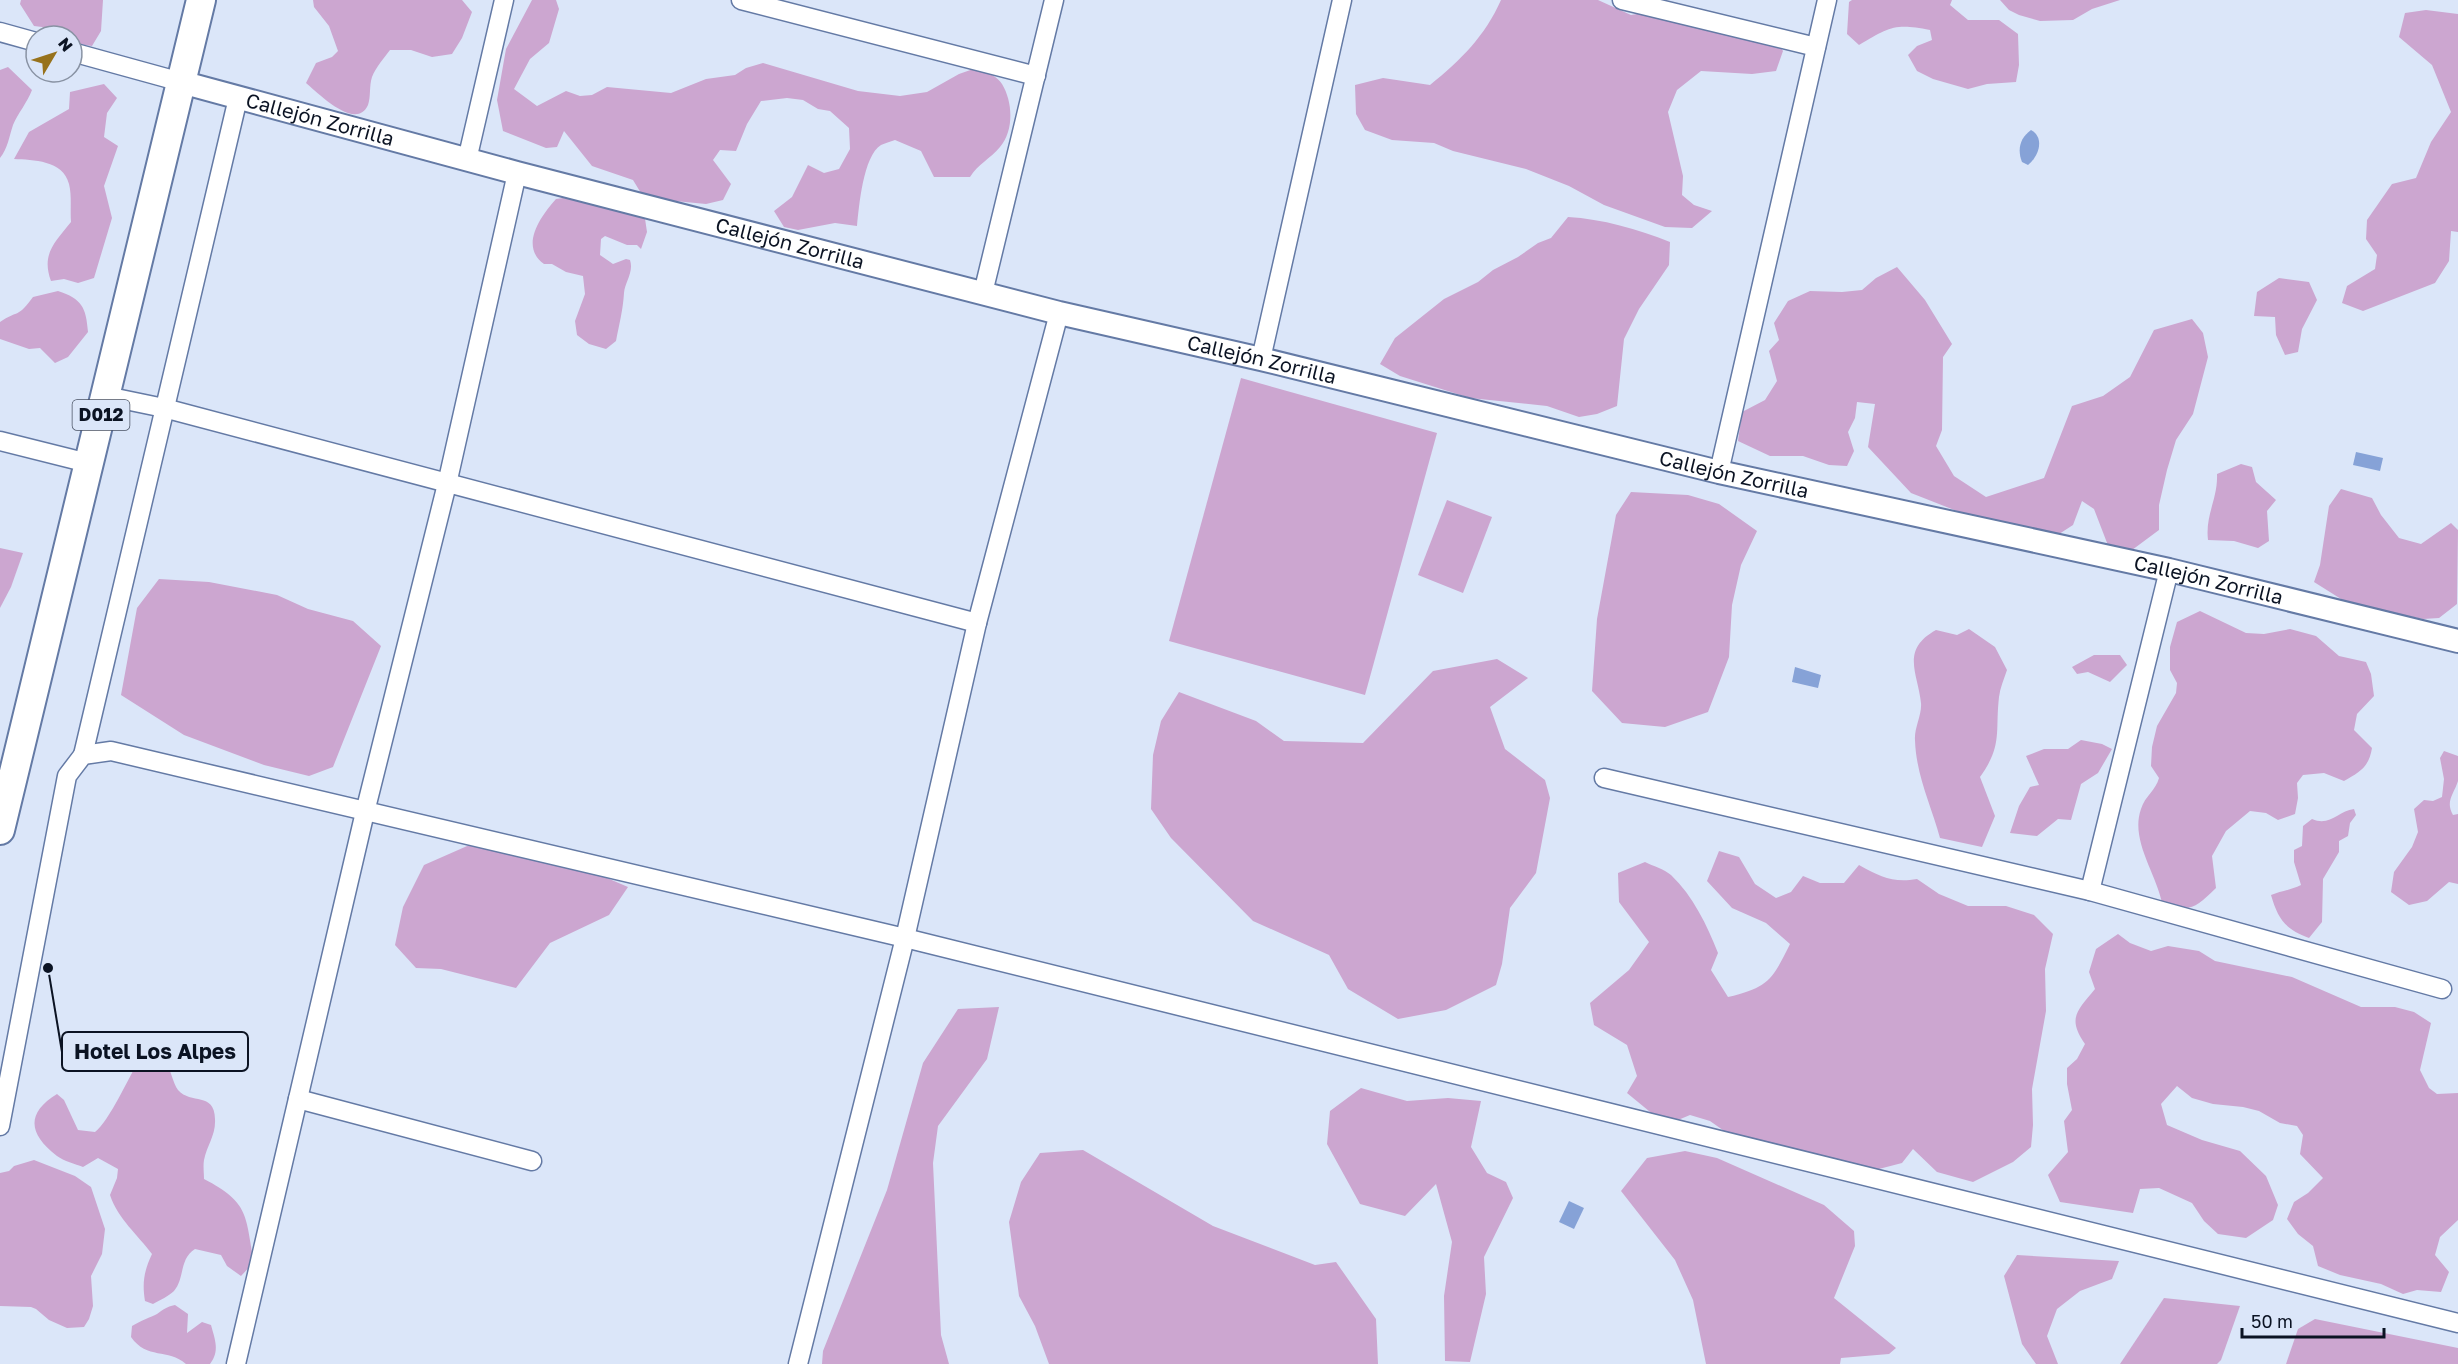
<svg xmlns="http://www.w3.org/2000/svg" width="2458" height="1364" font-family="'Golos Text',sans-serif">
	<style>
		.green { fill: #cca6d0 }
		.water { fill: #86a2d7 }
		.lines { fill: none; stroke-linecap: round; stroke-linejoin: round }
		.minor-casing { stroke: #647aa5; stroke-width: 21 }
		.tertiary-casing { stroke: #647aa5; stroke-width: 26 }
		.primary-casing { stroke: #647aa5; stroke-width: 32 }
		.minor { stroke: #fff; stroke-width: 18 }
		.tertiary { stroke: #fff; stroke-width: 22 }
		.primary { stroke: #fff; stroke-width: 28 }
		.labels { text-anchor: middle; stroke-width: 4.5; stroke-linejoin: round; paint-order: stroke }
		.shield { fill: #dbe6f9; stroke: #495263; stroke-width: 1.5 }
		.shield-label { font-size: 18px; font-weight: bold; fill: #0b1323 }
		.street-label { font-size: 20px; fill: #0b1323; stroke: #dbe6f9 }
		.leader { fill: none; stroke: #0b1323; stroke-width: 2 }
		.callout-dot { fill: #0b1323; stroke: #dbe6f9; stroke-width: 2 }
		.callout { fill: #dbe6f9; stroke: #0b1323; stroke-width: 2 }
		.callout-label { font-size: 21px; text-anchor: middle; font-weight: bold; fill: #0b1323 }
	</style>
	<rect width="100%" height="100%" fill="#dbe6f9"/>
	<g class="green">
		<polygon points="21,0 103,0 101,31 92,46 72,43 72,36 57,36 42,27 34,26 20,4"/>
		<path d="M313 0H462L472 12 462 38 452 54 432 57 411 50H390C384 58 376 67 372 77 369 86 371 97 368 105 356 132 317 92 306 83L316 63 332 57 338 51 329 26 314 7Z"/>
		<path d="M532 0H556L559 9 549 43 530 59 514 89 537 106 566 91 580 96 592 95 607 87 671 93 706 79 735 75 746 68 763 63 858 91 900 96 927 92 959 74 979 67C986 72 998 77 1002 84 1013 102 1014 131 1000 147 990 159 978 164 970 177H934L921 151 895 140C890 142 885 143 881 145 863 156 859 207 857 226L835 223 798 230 784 227 774 211 792 197 808 165 824 173 839 169 850 149 849 128 830 111 818 109 803 100 787 98 761 101 747 124 736 151 720 150 713 160 731 184 723 200 706 204 644 198 633 180 592 166 564 131 557 147 546 148 503 131 497 100 506 49Z"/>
		<path d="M1501 0H1598L1631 15 1662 10 1776 40 1783 51 1776 71 1752 74 1701 71 1677 90 1668 112 1683 176 1682 195 1694 205 1712 211 1692 228 1665 227 1604 205 1569 186 1526 169 1453 151 1434 143 1392 140 1365 130 1356 114 1355 85 1383 78 1430 85C1461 60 1485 36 1501 0Z"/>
		<path d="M1852 0H1952L1950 5 1968 20H1999L2018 34 2019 65 2016 82 1987 84 1968 89 1933 79 1917 71 1908 55 1917 46 1932 40 1930 30C1895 23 1889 27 1859 45L1847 34 1849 2Z"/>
		<polygon points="2000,0 2120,0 2092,9 2073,20 2040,21 2019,15 2009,10"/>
		<polygon points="2426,10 2458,14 2458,232 2451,231 2449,261 2435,283 2363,311 2342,303 2347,286 2375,269 2377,255 2366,239 2367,220 2392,184 2416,178 2431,142 2451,112 2432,65 2399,37 2405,13"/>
		<path d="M8 67 32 90C27 103 18 113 13 125 9 137 8 148 0 158V70Z"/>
		<path d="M104 84 117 98 107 113 104 137 118 146 104 186 112 218 94 278 78 283 64 279 51 281C41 254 55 242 71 222 70 210 72 196 69 184 63 160 33 160 14 159L29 132 69 109 70 92Z"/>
		<path d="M563 198 583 200 599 206 617 207 644 212 647 232 641 249 637 245H627L605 236 601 239 600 255 613 264 626 259 630 260C634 272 625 282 624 293 623 310 619 325 616 341L606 349 589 344 577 335 575 321 585 294 583 276 566 272 552 264H544C519 246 541 216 556 199Z"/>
		<path d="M1568 217C1602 219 1638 229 1670 242L1669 265 1639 309 1624 339 1617 406 1597 414 1579 417 1547 406 1470 398 1400 376 1380 364 1395 338 1444 299 1478 282 1493 270 1518 257 1538 243 1551 238Z"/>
		<polygon points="1897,267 1925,300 1952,344 1943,357 1942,430 1936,446 1954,476 1986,497 2044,478 2072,406 2103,396 2130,377 2154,330 2192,319 2203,333 2208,357 2193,414 2176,440 2167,470 2159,505 2159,530 2128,553 2109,548 2094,509 2082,501 2073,525 2056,536 1967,515 1911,493 1868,447 1875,404 1857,402 1855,418 1848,432 1854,451 1847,466 1829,465 1803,456 1770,456 1738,441 1742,412 1765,400 1777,381 1769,351 1779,340 1774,323 1788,301 1810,291 1842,292 1862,290 1876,278"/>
		<polygon points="2279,278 2309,282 2317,300 2302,329 2298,352 2285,355 2276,335 2275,317 2254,316 2257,292"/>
		<path d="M58 291C82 299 86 307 88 332L68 357 55 363 40 348 29 349 0 339V322C18 310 18 318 33 297Z"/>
		<polygon points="1241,378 1437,433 1365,695 1169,641"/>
		<path d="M2241 464 2252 467 2256 482 2276 500 2267 511 2269 541 2258 548 2234 541 2208 540C2205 515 2218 499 2217 474Z"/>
		<polygon points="2341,489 2372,498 2381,515 2399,538 2421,544 2451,523 2458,530 2457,604 2439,618 2423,619 2349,604 2314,582 2320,565 2329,506"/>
		<polygon points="1631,492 1688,495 1719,504 1757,531 1741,565 1732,605 1729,657 1708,712 1665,727 1622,723 1592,691 1597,619 1616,515"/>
		<polygon points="1447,500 1492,517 1463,593 1418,575"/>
		<polygon points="0,548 23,553 11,587 0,608"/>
		<polygon points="159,579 209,582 277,595 308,609 353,621 381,646 333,767 309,776 264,765 184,735 121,695 137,608"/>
		<path d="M2200 611 2246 633 2264 634 2290 629 2316 636 2339 656 2366 662 2371 674 2374 696 2357 714 2354 730 2372 748C2369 767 2360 772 2344 781L2324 773 2303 775 2297 783 2298 798 2295 814 2278 820 2266 813 2250 811 2226 831 2212 856 2216 888C2195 908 2191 913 2162 903 2156 873 2130 840 2141 809 2145 796 2156 790 2159 778L2151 766 2152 747 2157 726 2176 693 2177 683 2170 670V647L2177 622Z"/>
		<path d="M1969 629 1995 647 2007 670C2004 679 2000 688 1999 697 1995 732 2003 745 1980 777L1995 816 1982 847 1940 838C1931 805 1916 775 1915 740 1914 728 1922 715 1921 703 1918 673 1900 650 1936 630L1957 635Z"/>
		<polygon points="2094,655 2120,655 2127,665 2110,682 2088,672 2077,674 2072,667"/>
		<polygon points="1497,659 1528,678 1490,707 1505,749 1545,780 1550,798 1536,873 1510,908 1502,964 1496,985 1446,1010 1398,1019 1348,989 1329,955 1253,921 1171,838 1151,809 1153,755 1161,721 1179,692 1256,721 1284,741 1363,743 1433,671"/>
		<polygon points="2081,740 2102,744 2112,749 2098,773 2081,784 2071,820 2058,819 2037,836 2010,833 2019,806 2030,787 2039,785 2026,756 2044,749 2068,749"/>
		<path d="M2444 751 2458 756C2458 764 2458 774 2458 781 2454 794 2445 801 2453 815L2458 814V884L2449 882 2427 901 2409 905 2391 892 2394 872 2412 847 2418 832 2414 809 2424 800 2433 801 2442 797 2444 779 2440 758Z"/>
		<path d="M2354 809 2356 815 2350 823 2348 836 2339 841V852L2323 879 2322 922 2309 938C2285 929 2278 919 2271 895 2281 891 2291 890 2301 885L2294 862V850L2302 846 2303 826 2312 819C2330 827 2338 811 2354 809Z"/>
		<polygon points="474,843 537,848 628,887 609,915 550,943 516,988 441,969 416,968 395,945 403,907 424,865"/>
		<path d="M1719 851 1739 857 1755 884 1776 898 1791 892 1803 876 1820 883H1844L1859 865C1881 877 1893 883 1917 879L1939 894 1968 906H2006L2034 915 2053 934 2045 969 2046 1011 2032 1089 2033 1125 2031 1147 2013 1162 1973 1182 1937 1172 1913 1149 1902 1163 1875 1170 1817 1158 1793 1148 1772 1151 1737 1140 1710 1121 1690 1115 1666 1125 1627 1093 1637 1076 1627 1045 1594 1025 1590 1003 1629 970 1649 942 1619 902 1618 873 1645 862C1653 866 1664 869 1671 875 1693 896 1707 925 1718 953L1711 970 1728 997C1769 987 1772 980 1790 944L1766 923 1732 908 1707 881Z"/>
		<path d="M2118 934 2130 943 2151 951 2168 946 2199 951 2215 961 2292 977 2361 1007H2395L2414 1012 2431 1023 2420 1070 2429 1088 2437 1094 2458 1093V1220L2440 1237 2435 1255 2449 1272 2441 1292 2417 1290 2403 1294 2381 1284 2340 1275 2318 1266 2313 1246 2298 1234 2287 1219 2294 1202 2308 1193 2323 1178 2300 1154 2303 1135 2297 1126 2280 1123 2259 1111 2243 1107 2213 1104 2192 1098 2177 1086 2161 1104 2167 1125 2202 1140 2240 1151 2266 1176 2278 1205 2273 1220 2246 1238 2218 1234 2204 1221 2192 1203 2159 1188 2140 1189 2133 1213 2060 1202 2048 1175 2068 1152 2064 1121 2072 1110 2067 1084V1068L2077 1059 2085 1044C2067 1018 2077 1011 2095 989L2089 972 2096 949Z"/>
		<polygon points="999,1007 987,1059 938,1126 933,1163 941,1335 949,1364 822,1364 823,1351 887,1190 923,1063 958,1009"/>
		<path d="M148 1057 167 1064C171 1071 173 1083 178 1090 191 1105 214 1091 215 1119 216 1135 207 1145 204 1160 203 1166 204 1173 204 1179 250 1203 245 1215 254 1262L241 1276 227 1266 221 1255 195 1249C179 1259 185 1278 174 1291 169 1296 160 1300 153 1304L145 1301C142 1283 144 1271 152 1254 138 1235 118 1219 110 1195L117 1178 118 1169 98 1158 83 1167C75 1164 64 1161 57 1156 28 1134 26 1113 57 1094L64 1100 78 1130 95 1132C110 1120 128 1078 140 1059Z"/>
		<polygon points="1361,1088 1407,1101 1448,1098 1481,1101 1471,1147 1487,1173 1506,1182 1513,1198 1484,1257 1486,1294 1470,1362 1445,1361 1444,1296 1452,1242 1436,1184 1405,1216 1360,1204 1327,1144 1330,1111"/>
		<polygon points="1083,1150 1213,1226 1315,1265 1336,1262 1376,1319 1378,1364 1049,1364 1035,1326 1019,1296 1009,1222 1021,1182 1040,1153"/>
		<polygon points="1685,1151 1717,1158 1824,1205 1854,1231 1855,1246 1834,1298 1896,1348 1889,1354 1841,1358 1840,1364 1706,1364 1693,1300 1675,1260 1621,1191 1647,1158"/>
		<polygon points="34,1160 75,1176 91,1187 105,1229 102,1254 91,1276 93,1306 89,1319 84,1327 67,1328 49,1320 36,1309 31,1307 0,1306 0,1173 9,1171 14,1166"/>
		<polygon points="2017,1255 2119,1261 2112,1279 2080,1291 2057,1309 2047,1336 2058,1364 2036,1364 2022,1344 2004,1276"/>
		<polygon points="2164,1298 2240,1306 2221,1360 2217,1364 2120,1364"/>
		<path d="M175 1305 188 1314 187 1333 202 1322 211 1325C215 1340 220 1351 210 1364H186C168 1348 147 1360 131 1337L132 1326C140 1321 151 1317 157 1314 164 1309 166 1307 175 1305Z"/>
		<polygon points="2315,1319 2458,1348 2458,1364 2286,1364 2298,1329"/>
	</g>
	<g class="water">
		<path d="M2031 130C2045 138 2039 156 2028 165L2022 162C2017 149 2020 138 2031 130Z"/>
		<polygon points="2356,452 2383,458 2380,471 2353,465"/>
		<polygon points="1795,667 1821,675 1818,688 1792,682"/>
		<polygon points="1569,1201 1584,1208 1574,1229 1559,1222"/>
	</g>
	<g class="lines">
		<defs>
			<g id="minor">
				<polyline points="741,0 1036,76"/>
				<polyline points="1622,0 1816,47"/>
				<polyline points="0,32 36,42"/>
				<polyline points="72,52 181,82"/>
				<polyline points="467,160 504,0"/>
				<polyline points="983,293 1054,0"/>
				<polyline points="1261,359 1342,0"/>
				<polyline points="106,396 164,408 977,623"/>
				<polyline points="0,441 88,463"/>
				<polyline points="1719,472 1827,0"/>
				<polyline points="83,755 238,98"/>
				<polyline points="1604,778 2090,891 2442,989"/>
				<polyline points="2090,891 2169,570"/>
				<polyline points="298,1099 532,1161"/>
				<polyline points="0,1126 67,776 83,755 111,751 905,938 2458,1323"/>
				<polyline points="236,1364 365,812 447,484 517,173"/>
				<polyline points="798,1364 905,938 977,623 1059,313"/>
			</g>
			<g id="tertiary">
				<path id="s1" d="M181 82 517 173 1059 313 1261 359 1719 472 2169 570 2458 641"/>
			</g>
			<polyline id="primary" points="0,830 201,0"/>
		</defs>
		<use href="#minor" class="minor-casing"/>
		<use href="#tertiary" class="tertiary-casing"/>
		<use href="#primary" class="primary-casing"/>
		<use href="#minor" class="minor"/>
		<use href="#tertiary" class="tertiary"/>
		<use href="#primary" class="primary"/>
	</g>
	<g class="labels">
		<rect class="shield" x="72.5" y="400" width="57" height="30" rx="4.5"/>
		<g class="shield-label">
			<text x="101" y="421">D012</text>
		</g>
		<g class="street-label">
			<text dy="7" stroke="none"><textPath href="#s1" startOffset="144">Callejón Zorrilla</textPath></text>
			<text dy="7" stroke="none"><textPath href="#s1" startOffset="630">Callejón Zorrilla</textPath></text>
			<text dy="7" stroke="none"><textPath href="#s1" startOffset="1116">Callejón Zorrilla</textPath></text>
			<text dy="7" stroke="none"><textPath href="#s1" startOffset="1602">Callejón Zorrilla</textPath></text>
			<text dy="7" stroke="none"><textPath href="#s1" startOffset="2088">Callejón Zorrilla</textPath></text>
		</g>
	</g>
	<path class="leader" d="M48 968L62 1052"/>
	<circle class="callout-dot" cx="48" cy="968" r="6"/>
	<rect class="callout" x="62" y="1032" width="186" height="39" rx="6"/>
	<g class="callout-label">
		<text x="155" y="1059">Hotel Los Alpes</text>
	</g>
	<g transform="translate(54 54) rotate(51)"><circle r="28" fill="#dbe6f9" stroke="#8892a3" stroke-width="1.5"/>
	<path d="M0-4.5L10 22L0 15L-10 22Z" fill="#97721c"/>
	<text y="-9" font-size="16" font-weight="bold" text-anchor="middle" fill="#0b1323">N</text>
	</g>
	<path d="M2242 1328v9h142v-9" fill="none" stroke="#0b1323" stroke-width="3"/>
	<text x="2251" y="1328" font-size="18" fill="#0b1323" stroke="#dbe6f9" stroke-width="4.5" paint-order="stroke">50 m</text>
</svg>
